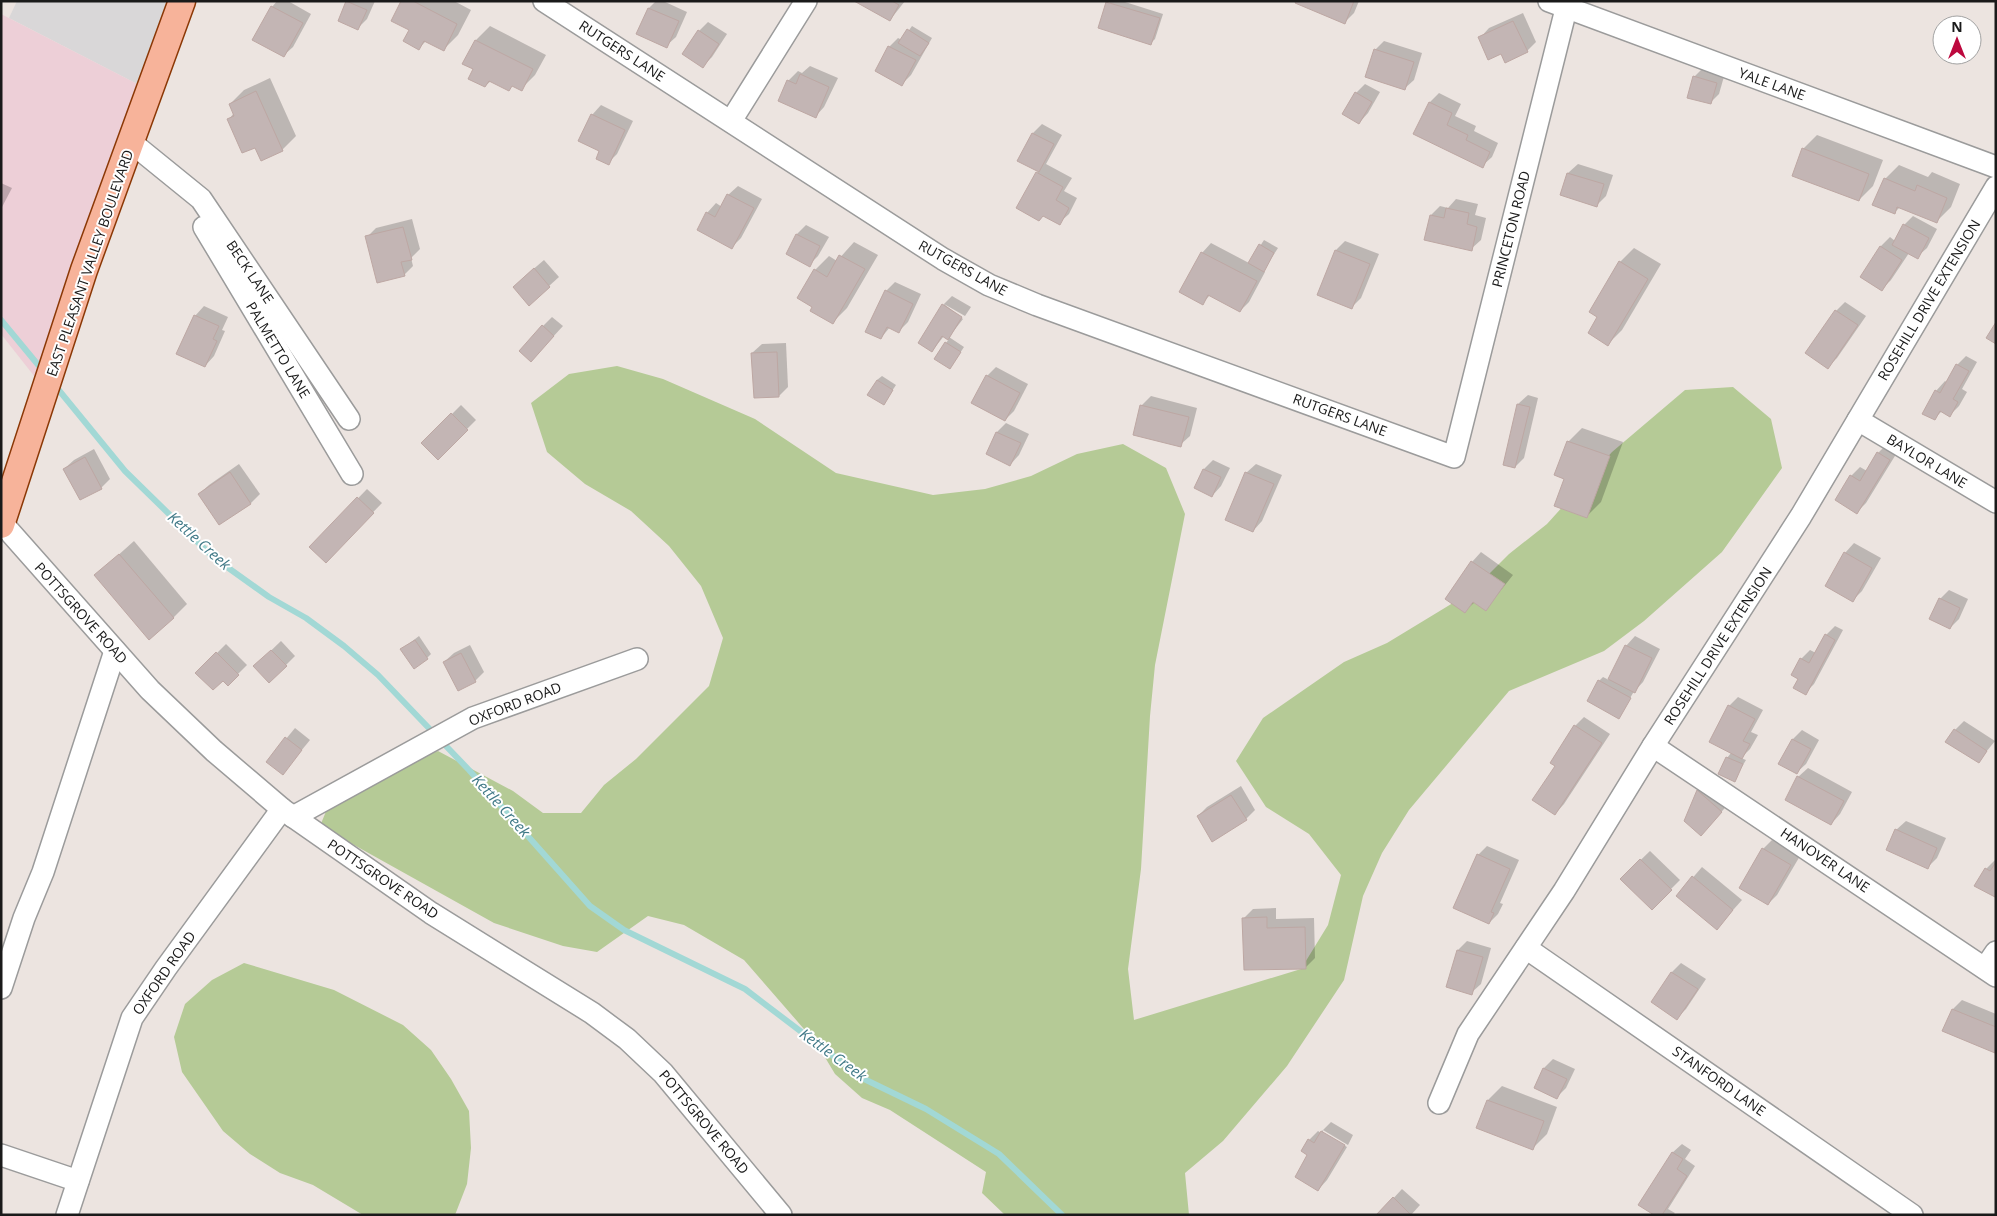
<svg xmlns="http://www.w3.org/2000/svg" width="1997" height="1216" font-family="'Open Sans',sans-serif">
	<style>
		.residential { fill: #d9d7d8 }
		.commercial { fill: #edcfd7 }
		.forest { fill: #b5ca96 }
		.shadow { fill: #0003 }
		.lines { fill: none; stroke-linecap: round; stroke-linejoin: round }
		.stream { stroke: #a2d8d5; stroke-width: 6 }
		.building { fill: #c3b5b4; stroke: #bda7a3 }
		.minor-casing { stroke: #9b9b9b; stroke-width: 24 }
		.major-casing { stroke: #8b3806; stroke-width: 29 }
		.minor { stroke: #fff; stroke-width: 21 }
		.major { stroke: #f7b39a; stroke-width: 26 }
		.labels { text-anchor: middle; stroke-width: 4; stroke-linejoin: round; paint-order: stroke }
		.street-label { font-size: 14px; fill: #1a1a1a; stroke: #fff }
		.water-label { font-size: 15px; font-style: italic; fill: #407987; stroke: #fff }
	</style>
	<rect width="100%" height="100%" fill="#ece4e0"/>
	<polygon class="residential" points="17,1 177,1 145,88 9,18"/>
	<polygon class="commercial" points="1,14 145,88 42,386 1,334"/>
	<g class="forest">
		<polygon points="617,366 663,379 755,419 836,473 933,495 985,489 1031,476 1077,454 1123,444 1166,468 1185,514 1155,665 1150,716 1141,869 1128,969 1134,1020 1301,969 1328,925 1341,875 1309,834 1266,807 1236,761 1263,718 1344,662 1387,643 1471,592 1509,554 1547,524 1612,452 1685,390 1733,387 1771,419 1782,468 1722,552 1644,621 1604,651 1509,691 1409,810 1382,853 1363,896 1344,980 1287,1066 1223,1141 1185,1173 1189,1215 1005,1215 982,1193 986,1172 890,1110 862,1098 835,1074 817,1044 744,960 684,925 648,916 597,952 563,946 494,923 320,826 334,792 438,751 513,791 543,813 581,813 604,785 636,759 709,686 723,638 701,586 669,546 631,511 585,484 547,452 531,403 569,374"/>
		<polygon points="244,963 334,990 403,1025 431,1050 451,1079 469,1111 471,1148 467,1184 455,1215 363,1215 313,1185 280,1173 250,1154 223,1131 182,1072 174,1037 185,1004 212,980"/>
	</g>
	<g class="shadow">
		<polygon points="277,1 288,1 311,14 293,47 283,56 272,7"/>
		<polygon points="375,1 367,19 358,28 347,2"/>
		<polygon points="403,1 454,1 471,10 458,35 444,49 426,41 419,48 410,29"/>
		<polygon points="656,1 663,1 687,12 676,37 666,46 637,33 649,8"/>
		<polygon points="856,1 905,1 890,20"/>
		<polygon points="1108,1 1122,1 1163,14 1155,39 1151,43"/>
		<polygon points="1297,1 1359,1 1354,13 1345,22"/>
		<polygon points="1523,13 1536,42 1527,51 1502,52 1480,38 1489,28"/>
		<polygon points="708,22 727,34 712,57 703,66 699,31"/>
		<polygon points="490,26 546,55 535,75 521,89 513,85 491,81 485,86 474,69 464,64 476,40"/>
		<polygon points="912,26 932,38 911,75 902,84 889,47 898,38 902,40"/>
		<polygon points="1384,41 1422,53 1414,80 1404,89 1375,50"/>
		<polygon points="810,66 838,78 824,107 815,117 788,81 798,71 802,73"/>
		<polygon points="1704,67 1725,73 1719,94 1710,103 1694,77"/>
		<polygon points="270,78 296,136 282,150 256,146 229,119 234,113 230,104 244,90"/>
		<polygon points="1365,84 1380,92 1368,113 1359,123 1356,93"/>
		<polygon points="1439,93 1461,104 1455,116 1476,126 1474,131 1498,143 1492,157 1482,166 1415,133 1430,102"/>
		<polygon points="601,105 633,121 617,154 608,163 601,151 592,115"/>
		<polygon points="1042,124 1062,135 1046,164 1072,178 1064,191 1077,198 1069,214 1059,223 1044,215 1039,220 1037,173 1039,171 1033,133"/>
		<polygon points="1817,135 1883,160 1873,186 1859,200 1803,149"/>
		<polygon points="1578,164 1613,175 1606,196 1597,205 1562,195 1568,173"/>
		<polygon points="1899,165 1928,177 1932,172 1960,184 1951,207 1937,221 1900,207 1894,213 1885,179"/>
		<polygon points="1,183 12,188 1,209"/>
		<polygon points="738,186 762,199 741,238 732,247 698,229 707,213 716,203 722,207 728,195"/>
		<polygon points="1456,199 1478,204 1475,215 1486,218 1481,240 1471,249 1431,215 1440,206 1448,208"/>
		<polygon points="1913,216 1937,229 1927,248 1917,257 1909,253 1891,280 1881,290 1861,277 1881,246 1890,237 1895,241 1904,225"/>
		<polygon points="412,219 420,249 411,258 413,266 404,275 367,237 376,228"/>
		<polygon points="806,225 829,237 818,256 809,265 787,254 797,234"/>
		<polygon points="1264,240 1278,248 1263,271 1265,272 1249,302 1240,311 1210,295 1203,303 1202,253 1211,243 1249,263"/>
		<polygon points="1345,241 1379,254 1361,298 1352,307 1318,294 1336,250"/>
		<polygon points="854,242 878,255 847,308 833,322 814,306 815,270 829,256 837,261"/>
		<polygon points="1634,248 1661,264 1622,330 1608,344 1599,317 1620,262"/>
		<polygon points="544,260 559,277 529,304 523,278"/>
		<polygon points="895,282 921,294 908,322 899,331 890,327 881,338 886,291"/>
		<polygon points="952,296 971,307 965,316 944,304"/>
		<polygon points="1845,302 1866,316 1837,358 1828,367 1836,311"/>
		<polygon points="944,304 963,319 949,337 964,347 950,368 935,358 949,339 944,336 932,351 919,343"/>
		<polygon points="204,306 228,317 222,330 225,331 214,356 205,366 195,316"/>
		<polygon points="552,317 563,326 540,351 543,326"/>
		<polygon points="786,343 788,387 779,396 752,353 762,344"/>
		<polygon points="1966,356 1977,362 1962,389 1967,392 1959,406 1950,415 1942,411 1934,419 1924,413 1936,391 1945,381 1948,383 1957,365"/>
		<polygon points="996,367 1028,384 1014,411 1005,420 987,376"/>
		<polygon points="882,376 896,385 884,403 877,380"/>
		<polygon points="1528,395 1538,398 1524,458 1515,467 1504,464 1518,404"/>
		<polygon points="1151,396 1197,408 1190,436 1180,445 1141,406"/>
		<polygon points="461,405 476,420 438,458 423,443"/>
		<polygon points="1006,423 1029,434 1019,455 1010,465 987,454 997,432"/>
		<polygon points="1582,428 1623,442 1601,502 1587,516 1566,478 1568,442"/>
		<polygon points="1887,444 1898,451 1866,503 1857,512 1851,476 1860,467 1867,471 1878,453"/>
		<polygon points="94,449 110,479 101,488 64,469 74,460"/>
		<polygon points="1213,460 1230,468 1221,486 1212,496 1195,488 1204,469"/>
		<polygon points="239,464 260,494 251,503 220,524 199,494 209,485"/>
		<polygon points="1256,464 1282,475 1262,521 1253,531 1246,473"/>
		<polygon points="367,489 382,503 326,561 311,547"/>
		<polygon points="134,541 187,604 173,618 96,575"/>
		<polygon points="1854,543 1881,558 1862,591 1853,600 1827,586 1845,553"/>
		<polygon points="1481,552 1513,575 1486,609 1475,602 1465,611 1446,598 1472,562"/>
		<polygon points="1949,590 1968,599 1959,619 1950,628 1940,599"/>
		<polygon points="1835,626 1843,630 1814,684 1805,693 1800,678 1801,659 1810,650 1816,653 1826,635"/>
		<polygon points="419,636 431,654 427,658 402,649"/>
		<polygon points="1635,636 1660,649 1643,682 1633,693 1619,717 1599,681 1603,677 1609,680 1626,646"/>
		<polygon points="281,641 295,656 286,665 255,666"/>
		<polygon points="226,644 247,665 228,684 223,679 197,673"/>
		<polygon points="470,645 484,672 475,681 444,662 454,653"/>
		<polygon points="1738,697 1763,710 1751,732 1758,735 1750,749 1741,758 1746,760 1734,780 1727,758 1731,753 1729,706"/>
		<polygon points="1584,717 1610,734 1564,804 1555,814 1556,765 1575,726"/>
		<polygon points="1964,721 1995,741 1978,762 1955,730"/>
		<polygon points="295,728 310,740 283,773 268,761"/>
		<polygon points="1802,730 1819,740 1806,764 1796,773 1780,764 1793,739"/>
		<polygon points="1808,768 1852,792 1840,814 1831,824 1798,777"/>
		<polygon points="1707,782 1730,802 1710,825 1698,791"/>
		<polygon points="1241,786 1255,810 1246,819 1198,816 1207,807"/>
		<polygon points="1906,821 1946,838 1937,858 1928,867 1896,830"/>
		<polygon points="1772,840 1800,856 1777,895 1768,904 1763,849"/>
		<polygon points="1487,846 1519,860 1500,903 1503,904 1498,914 1489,923 1478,855"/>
		<polygon points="1650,851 1680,880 1652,908 1621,879"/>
		<polygon points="1995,860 1996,860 1996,894 1986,869"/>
		<polygon points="1702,867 1742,900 1717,928 1677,896"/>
		<polygon points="1276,908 1276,919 1314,918 1315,958 1306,967 1244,918 1253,909"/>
		<polygon points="1467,941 1491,948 1481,984 1471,993 1458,950"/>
		<polygon points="1681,963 1706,979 1686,1009 1677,1018 1653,1002 1672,972"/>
		<polygon points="1962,1000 1996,1014 1995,1052 1944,1030 1953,1009"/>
		<polygon points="1553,1059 1575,1069 1566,1088 1557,1097 1535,1087 1544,1068"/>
		<polygon points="1502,1086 1557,1107 1547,1134 1533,1148 1478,1127 1488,1100"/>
		<polygon points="1331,1122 1353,1135 1348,1145 1323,1130 1323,1133 1347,1147 1327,1180 1318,1190 1309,1155 1309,1140 1318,1131 1321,1133 1322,1131"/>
		<polygon points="1682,1144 1691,1150 1685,1159 1695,1166 1668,1209 1675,1213 1673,1215 1656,1215 1672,1153"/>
		<polygon points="1402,1189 1420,1205 1411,1215 1378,1215"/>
	</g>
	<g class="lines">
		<g class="stream">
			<polyline points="1,320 44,372"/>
			<polyline points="53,383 125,471 213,557 269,597 306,618 344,646 378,675 469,770 590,906 624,930 745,989 862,1078 926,1109 999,1154 1062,1215"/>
		</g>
	</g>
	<g class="building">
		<polygon points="346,1 367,10 358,30 338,21"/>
		<polygon points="401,1 413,1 457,24 444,51 424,41 419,50 403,41 409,30 391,21"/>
		<polygon points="854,1 892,1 899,5 890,21"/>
		<polygon points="1296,1 1354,1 1345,24 1295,3"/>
		<polygon points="1106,2 1160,18 1151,45 1098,28"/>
		<polygon points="271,6 303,23 284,57 252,40"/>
		<polygon points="648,8 679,21 667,48 636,34"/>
		<polygon points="1513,21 1528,52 1505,63 1501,54 1488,60 1478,37"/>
		<polygon points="907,29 929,43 920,56 898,43"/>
		<polygon points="698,30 719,44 703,68 682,54"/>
		<polygon points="475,40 533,69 522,91 512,86 509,91 489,81 485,87 468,79 473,69 462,64"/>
		<polygon points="888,46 916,60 902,86 875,71"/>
		<polygon points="1374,49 1414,62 1405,90 1365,77"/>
		<polygon points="800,74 829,87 816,118 778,101 787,80 796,84"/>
		<polygon points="1693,76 1717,83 1711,104 1687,98"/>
		<polygon points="256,91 283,151 261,161 255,148 242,153 227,119 234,116 229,104"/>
		<polygon points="1355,92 1372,102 1359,124 1342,114"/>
		<polygon points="1429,102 1452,113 1447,125 1468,135 1466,140 1490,152 1483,168 1413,134"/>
		<polygon points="591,114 625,130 609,165 596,159 599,151 578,141"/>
		<polygon points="1032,133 1054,144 1039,172 1017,161"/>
		<polygon points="1802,148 1869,174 1859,201 1792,176"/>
		<polygon points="1036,172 1063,187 1056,200 1069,208 1060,225 1043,216 1039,221 1016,208"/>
		<polygon points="1567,173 1604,184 1597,207 1560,195"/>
		<polygon points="1884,178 1915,191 1917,185 1947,198 1937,223 1897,207 1895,214 1872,205"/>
		<polygon points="727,194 754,208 732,249 697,230 706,212 715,217"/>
		<polygon points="1446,208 1469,213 1467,224 1477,227 1472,251 1424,240 1430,215 1444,218"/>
		<polygon points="1903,224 1929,238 1918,259 1892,245"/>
		<polygon points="403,227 412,260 401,262 405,276 377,283 365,236"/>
		<polygon points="796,234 820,246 810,267 786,254"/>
		<polygon points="1259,244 1274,253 1264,272 1248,263"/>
		<polygon points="1880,246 1902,260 1882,291 1860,277"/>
		<polygon points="1335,250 1370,264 1352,309 1317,295"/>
		<polygon points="1201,252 1257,281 1240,312 1208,295 1203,305 1179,292"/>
		<polygon points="839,255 865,269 833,324 810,311 812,307 797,298 814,269 827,277"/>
		<polygon points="1619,261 1648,279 1608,346 1588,333 1597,317 1589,312"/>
		<polygon points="534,268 550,287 529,306 513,287"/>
		<polygon points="885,290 913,304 899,333 887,327 881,339 865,332"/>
		<polygon points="942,304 962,317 948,340 942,336 932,352 918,343"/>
		<polygon points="1835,310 1858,325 1828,369 1805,353"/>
		<polygon points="194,315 219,326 213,339 217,341 205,367 176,354"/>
		<polygon points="1996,322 1996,344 1986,338"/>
		<polygon points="542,325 554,336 531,362 519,351"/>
		<polygon points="945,342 961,352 950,369 934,359"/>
		<polygon points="777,352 779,397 754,398 751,353"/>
		<polygon points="1956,364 1969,371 1953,399 1958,402 1950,417 1940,411 1935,420 1922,414 1935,390 1940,393"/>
		<polygon points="986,375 1020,393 1005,421 971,403"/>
		<polygon points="877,380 893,390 884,405 867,395"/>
		<polygon points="1517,404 1530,407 1515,468 1503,465"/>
		<polygon points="1140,405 1189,417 1181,447 1133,435"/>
		<polygon points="451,413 468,430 438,460 421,443"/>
		<polygon points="996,432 1021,443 1010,466 986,454"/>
		<polygon points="1567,441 1610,456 1587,518 1554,506 1564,479 1554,475"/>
		<polygon points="1877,452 1890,460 1857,514 1835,500 1850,475 1860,481"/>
		<polygon points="85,457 102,489 80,500 63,469"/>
		<polygon points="1203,469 1221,477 1212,497 1194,488"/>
		<polygon points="230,472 251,504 219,525 198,494"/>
		<polygon points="1245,472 1274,484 1253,532 1225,520"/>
		<polygon points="357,497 374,513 326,563 309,547"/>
		<polygon points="1844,552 1872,568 1853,602 1825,586"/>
		<polygon points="119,554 174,618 149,640 94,575"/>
		<polygon points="1471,561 1505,584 1486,611 1473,602 1465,613 1445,599"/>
		<polygon points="1939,598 1960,608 1950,629 1929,619"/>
		<polygon points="1825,634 1835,640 1806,695 1793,688 1798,679 1791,675 1800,658 1809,663"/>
		<polygon points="415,640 428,659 414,669 400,649"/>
		<polygon points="1625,645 1652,658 1635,693 1608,679"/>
		<polygon points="271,650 287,666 269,683 253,666"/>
		<polygon points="216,652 239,675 228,686 223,681 213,690 195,673"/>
		<polygon points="461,653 476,682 458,691 443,662"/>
		<polygon points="1598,680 1631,698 1619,719 1587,701"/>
		<polygon points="1728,705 1755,719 1743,741 1750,744 1742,759 1709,742"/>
		<polygon points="1574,725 1602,743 1555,815 1532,800 1555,766 1550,763"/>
		<polygon points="1954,729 1987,751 1979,763 1945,742"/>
		<polygon points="285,737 302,750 283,775 266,762"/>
		<polygon points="1792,739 1811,749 1797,774 1778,764"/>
		<polygon points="1726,757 1743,764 1735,782 1718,774"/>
		<polygon points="1797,776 1844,801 1831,825 1785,800"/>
		<polygon points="1697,790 1722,812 1701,836 1684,821"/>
		<polygon points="1231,795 1247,820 1212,842 1197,816"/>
		<polygon points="1895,829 1937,848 1928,869 1886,850"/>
		<polygon points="1762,848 1791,865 1768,905 1739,888"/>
		<polygon points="1477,854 1510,869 1491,912 1494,913 1489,924 1453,908"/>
		<polygon points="1640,859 1672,890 1652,910 1620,879"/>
		<polygon points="1996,862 1996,895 1995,897 1974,886 1985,868 1990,871"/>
		<polygon points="1692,876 1733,910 1717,930 1676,896"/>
		<polygon points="1267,917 1267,928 1305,927 1306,969 1244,970 1242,918"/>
		<polygon points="1457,950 1483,957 1472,995 1446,987"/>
		<polygon points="1671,972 1698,989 1677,1020 1651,1002"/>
		<polygon points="1952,1009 1996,1027 1995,1053 1942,1031"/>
		<polygon points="1543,1068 1567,1079 1557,1099 1534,1088"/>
		<polygon points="1487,1100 1544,1121 1533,1150 1476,1128"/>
		<polygon points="1321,1131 1345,1145 1318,1191 1295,1177 1307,1155 1301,1151 1308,1139 1314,1143"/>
		<polygon points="1672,1152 1683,1159 1677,1169 1687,1176 1662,1215 1654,1215 1638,1205"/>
		<polygon points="1393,1197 1411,1215 1376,1215"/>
	</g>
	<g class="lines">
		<defs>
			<g id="minor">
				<polyline points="544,1 943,259 989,285 1037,305 1454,457 1568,1"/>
				<polyline points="1549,1 1996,167"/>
				<polyline points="731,121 806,1"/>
				<polyline points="132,143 201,199 349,419"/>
				<polyline points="204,227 352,474"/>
				<polyline points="1858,420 1996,502"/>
				<polyline points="2,523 150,690 214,751 282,809 431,913 592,1013 627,1039 663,1073 781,1215"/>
				<polyline points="1653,746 1996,976"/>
				<polyline points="293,817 473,718 637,659"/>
				<polyline points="1526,948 1912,1215"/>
				<polyline points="1985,968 1996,952"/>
				<polyline points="1,988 24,918 43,872 115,651"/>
				<polyline points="1439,1103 1468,1034 1564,891 1653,746 1801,516 1996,187"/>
				<polyline points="1,1155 78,1181"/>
				<polyline points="67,1215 132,1018 166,968 282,809"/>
			</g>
			<polyline id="major" points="1,525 84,270 182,1"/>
		</defs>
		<use href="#minor" class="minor-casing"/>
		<use href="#major" class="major-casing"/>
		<use href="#minor" class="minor"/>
		<use href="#major" class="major"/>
	</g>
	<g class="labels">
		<g class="street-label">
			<text transform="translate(622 51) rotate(33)" y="5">RUTGERS LANE</text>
			<text transform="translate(1772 84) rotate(20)" y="5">YALE LANE</text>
			<text transform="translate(1511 229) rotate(-76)" y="5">PRINCETON ROAD</text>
			<text transform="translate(90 263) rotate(-71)" y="5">EAST PLEASANT VALLEY BOULEVARD</text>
			<text transform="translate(963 268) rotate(29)" y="5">RUTGERS LANE</text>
			<text transform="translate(250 272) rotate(56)" y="5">BECK LANE</text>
			<text transform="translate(1929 300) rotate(-59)" y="5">ROSEHILL DRIVE EXTENSION</text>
			<text transform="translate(278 350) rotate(59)" y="5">PALMETTO LANE</text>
			<text transform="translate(1340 415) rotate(20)" y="5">RUTGERS LANE</text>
			<text transform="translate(1927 461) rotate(31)" y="5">BAYLOR LANE</text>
			<text transform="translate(81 613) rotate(48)" y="5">POTTSGROVE ROAD</text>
			<text transform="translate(1718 646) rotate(-57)" y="5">ROSEHILL DRIVE EXTENSION</text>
			<text transform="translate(515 704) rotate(-21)" y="5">OXFORD ROAD</text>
			<text transform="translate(1825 860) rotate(34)" y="5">HANOVER LANE</text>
			<text transform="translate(383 879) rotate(34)" y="5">POTTSGROVE ROAD</text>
			<text transform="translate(164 973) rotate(-55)" y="5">OXFORD ROAD</text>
			<text transform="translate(1719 1081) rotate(35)" y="5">STANFORD LANE</text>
			<text transform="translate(704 1122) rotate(50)" y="5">POTTSGROVE ROAD</text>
		</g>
		<g class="water-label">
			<text transform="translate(199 541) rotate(42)" y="5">Kettle Creek</text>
			<text transform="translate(501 806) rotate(48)" y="5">Kettle Creek</text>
			<text transform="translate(833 1055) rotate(36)" y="5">Kettle Creek</text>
		</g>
	</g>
	<rect width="1997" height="1216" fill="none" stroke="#1a1a1a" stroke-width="5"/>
	<g transform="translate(1957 40)"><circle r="24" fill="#ffffff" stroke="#a3a3a3"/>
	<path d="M0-4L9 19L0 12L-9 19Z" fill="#bd083e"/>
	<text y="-8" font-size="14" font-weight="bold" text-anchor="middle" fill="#1a1a1a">N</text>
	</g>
</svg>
